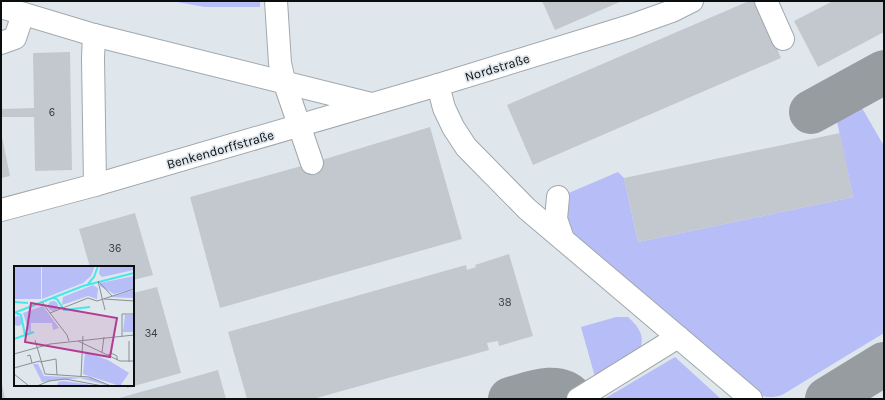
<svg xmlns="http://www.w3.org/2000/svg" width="885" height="400" font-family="Karla,sans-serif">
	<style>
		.green { fill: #b6bdf7 }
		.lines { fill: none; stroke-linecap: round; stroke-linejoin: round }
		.taxiway { stroke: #969ca0; stroke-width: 44 }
		.building { fill: #c3c8cf }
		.minor-casing { stroke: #a1a8ad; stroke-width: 24 }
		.minor { stroke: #fff; stroke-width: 22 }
		.labels { text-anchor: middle; stroke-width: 3.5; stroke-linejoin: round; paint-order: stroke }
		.number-label { font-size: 11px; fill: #393c3f }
		.street-label { font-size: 13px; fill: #0b0e0f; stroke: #dfe7ed }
		.inset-river { fill: none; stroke: #48e6eb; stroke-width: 2 }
		.inset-road { fill: none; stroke: #8a9094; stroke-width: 1 }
		.view { fill: #b33d93; fill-opacity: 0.15; stroke: #b33d93; stroke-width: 2 }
		.inset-edge { fill: none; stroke: #0b0e0f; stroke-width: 2 }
	</style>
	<rect width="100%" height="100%" fill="#dfe7ed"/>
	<g class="green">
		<polygon points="171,1 260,1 260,7 205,7"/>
		<path d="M848 105 862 108 884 146V333L782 395C767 400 758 395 746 388L566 236 564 195 618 172 624 178 638 242 853 197 835 112Z"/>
		<path d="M616 317H628C639 327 646 337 639 351L595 377 581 327Z"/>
		<polygon points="675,357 721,399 604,399"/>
	</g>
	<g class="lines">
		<g class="taxiway">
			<polyline points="811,112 884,72"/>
			<path d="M510 399C529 394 558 381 573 399"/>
			<polyline points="827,399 884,364"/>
		</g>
	</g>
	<g class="building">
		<polygon points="542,1 622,1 555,30"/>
		<polygon points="749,1 756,1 781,58 533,165 507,105"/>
		<polygon points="833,1 884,1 884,32 818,67 794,21"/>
		<polygon points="70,52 72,170 35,171 34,117 1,117 1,109 34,108 33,53"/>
		<polygon points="430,127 462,239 220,308 190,197 312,163"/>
		<polygon points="1,132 10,176 1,178"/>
		<polygon points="840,133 853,197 638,242 624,178"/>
		<polygon points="135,213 153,275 133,280 133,267 90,267 79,229"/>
		<polygon points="509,254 533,336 499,346 498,341 487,343 489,350 313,399 247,399 228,332 466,265 467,270 476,267 475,265"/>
		<polygon points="157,287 181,373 127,388 126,385 133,385 133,293"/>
		<polygon points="218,370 226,399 116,399"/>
		<polygon points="1,384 2,384 5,399 1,399"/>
	</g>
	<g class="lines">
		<defs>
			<g id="minor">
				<polyline points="276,1 280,63 284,81 312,163"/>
				<polyline points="766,1 783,39"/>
				<polyline points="1,7 94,35 371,104"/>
				<polyline points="94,35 93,58 95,185"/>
				<polyline points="1,43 15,38 23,14"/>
				<polyline points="438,85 444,108 453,127 466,147 527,209 678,337 578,399"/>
				<polyline points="558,197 556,219 563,239"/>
				<polyline points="1,210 95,185 438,85 630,26 672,11 692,1"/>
				<polyline points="678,337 751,399"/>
			</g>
		</defs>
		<use href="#minor" class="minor-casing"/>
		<use href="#minor" class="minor"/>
	</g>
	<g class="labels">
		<g class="number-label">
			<text x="52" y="116">6</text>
			<text x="115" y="252">36</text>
			<text x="505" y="306">38</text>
			<text x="151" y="337">34</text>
		</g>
		<g class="street-label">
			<text transform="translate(497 67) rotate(-17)" y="5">Nordstraße</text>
			<text transform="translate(220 149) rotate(-16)" y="5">Benkendorffstraße</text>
		</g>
	</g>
	<g transform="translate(14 266)">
		<rect width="120" height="120" fill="#dfe7ed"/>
		<path d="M0 0H27V33H0ZM28 0H81L77 10 69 17 28 33ZM86 0H120V4L88 11 85 8ZM120 10V23L100 28 86 20V17ZM79 19 84 22 83 33 74 30 48 39 49 31ZM120 24V32L96 31ZM34 40a5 5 0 1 1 10 0a5 5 0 1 1-10 0ZM29 40 45 62 39 64 38 57H17V66H15L9 47ZM111 49H120V66H109ZM-1 55a5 5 0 1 1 10 0a5 5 0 1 1-10 0ZM71 86 94 94 115 107 106 120 69 108ZM19 98H24L30 110 78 112 95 120 66 112 28 116ZM49 115 86 120H43L44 116Z" fill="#b6bdf7"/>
		<path class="inset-river" d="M74 18 80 11 84 0M39 32 43 33 50 44 76 41M0 36 14 37M0 47 69 20 120 7M2 47 7 49 11 69M0 73 20 66"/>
		<path class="inset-road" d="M90 33 120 35M28 36 36 47M91 44 84 15 98 30M108 70V48H120M21 74 31 108 75 111 97 120M55 75 53 69 36 47 74 32 83 35 120 23M64 75 106 95H120M115 75V96M88 86 90 71M0 88 36 78 120 69M94 89 97 87 103 90V94M13 90 16 89 18 97 26 95M26 96 42 93 43 109M0 102 18 97M0 108 15 120M67 110 69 70M23 120 35 115 51 113 89 120"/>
		<path class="view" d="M17 37 103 52 96 91 11 76Z"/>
		<rect width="120" height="120" class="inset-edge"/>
	</g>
	<rect width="885" height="400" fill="none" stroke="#0b0e0f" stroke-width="4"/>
</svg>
